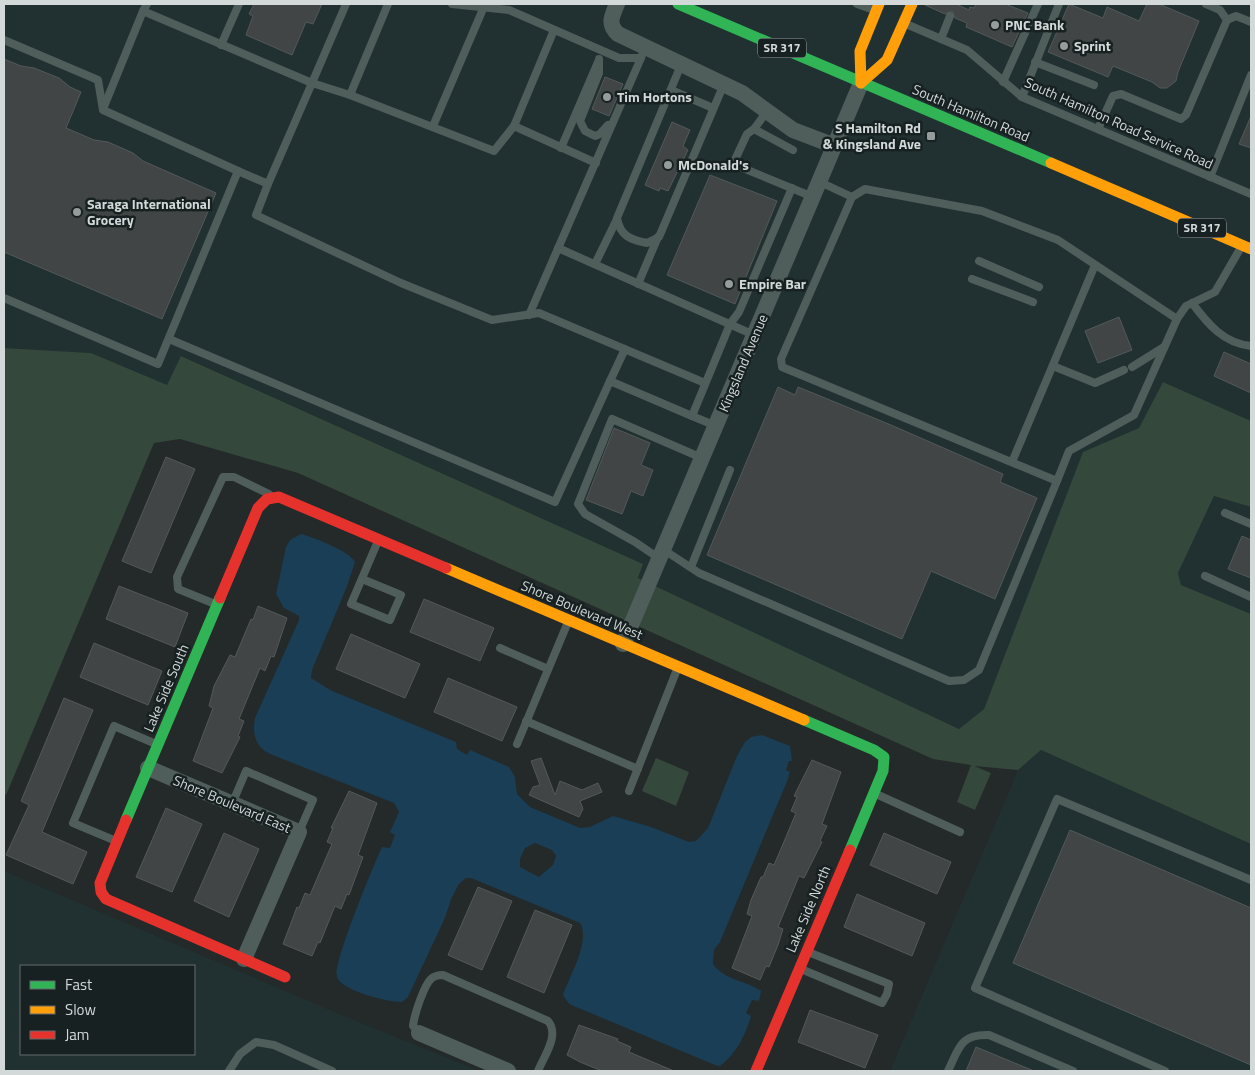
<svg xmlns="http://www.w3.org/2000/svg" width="1255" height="1075" font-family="'Titillium Web',sans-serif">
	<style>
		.built { fill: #213132; fill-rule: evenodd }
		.green { fill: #34483c }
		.water { fill: #1a3e56; fill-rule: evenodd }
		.building { fill: #414546; stroke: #535858 }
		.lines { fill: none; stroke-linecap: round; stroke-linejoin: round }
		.lane { stroke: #4f5e5b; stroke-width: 8 }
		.street { stroke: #4f5e5b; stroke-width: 16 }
		.fast { stroke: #30b455; stroke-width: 11 }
		.slow { stroke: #ff9f0a; stroke-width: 11 }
		.jam { stroke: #e5322d; stroke-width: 11 }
		.poi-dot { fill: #969b9b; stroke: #182122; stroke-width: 2 }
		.labels { text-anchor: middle; stroke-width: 5; stroke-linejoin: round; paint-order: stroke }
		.shield { fill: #182122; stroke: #9ba2a2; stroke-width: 1 }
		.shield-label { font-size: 12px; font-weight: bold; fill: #d3d9d9 }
		.poi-label { font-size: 14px; font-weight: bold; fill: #d3d9d9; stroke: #182122; text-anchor: start }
		.street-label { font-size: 14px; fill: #d3d9d9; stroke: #182122 }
	</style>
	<rect width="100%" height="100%" fill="#242929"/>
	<g class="built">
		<polygon points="4,4 1251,4 1251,421 1163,382 1139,428 1083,453 984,709 959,729 638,578 643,564 182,356 168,386 91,353 4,348"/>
		<polygon points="1214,496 1251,507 1251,614 1181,585 1178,573"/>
		<polygon points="1041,750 1251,844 1251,1071 890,1071 1018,770"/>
		<path d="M4 871 332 1011 479 1071H4ZM21 966H194V1054H21Z"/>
	</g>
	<g class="green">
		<polygon points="4,348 91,353 167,385 181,356 643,564 638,578 959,729 984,709 1083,452 1139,428 1163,382 1251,421 1251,507 1214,496 1178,573 1181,585 1251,614 1251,844 1041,750 1018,770 974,766 991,773 975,810 957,802 971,765 933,759 298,473 180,439 154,443 6,795 4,794"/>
		<polygon points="656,758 689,772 676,806 642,791"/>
	</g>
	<path class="water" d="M301 534C315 538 348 550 355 562L346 589 312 670 311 678 330 690 456 742 457 749 467 755 470 750 509 767 515 777 517 794 530 807 580 828 590 827 613 816 651 827 689 842 696 841 708 828 737 756 745 742 751 737 762 735 790 746 792 761H789L786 770 790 772 788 779 720 942 714 950 713 964C725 981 746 980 761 991L759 1001 752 1000 746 1013 751 1016C745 1036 737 1053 720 1066L715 1065 569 1004 563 995C569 977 591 941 580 923L471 878H466L459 884 452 897 444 920 408 997 402 1002C387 1002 342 991 337 977 332 965 374 864 382 847L390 848 395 835 390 832 399 812 394 803 270 754C255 747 252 733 255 718L299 620V616L284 608 276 594 286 547 290 540ZM535 843 552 850 556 856 553 865 539 877 520 867V859L525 848Z"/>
	<g class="building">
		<polygon points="254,4 322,4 313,24 306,22 292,55 246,35 253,16 249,14"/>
		<polygon points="956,4 969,10 970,7 974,8 976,4 1005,4 1028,13 1012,47 966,27 967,23 955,18 952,11 945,14 925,5"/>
		<polygon points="1069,4 1103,18 1107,7 1139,21 1147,4 1159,4 1199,21 1178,72 1176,81 1167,88 1160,88 1152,82 1113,66 1108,77 1048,52"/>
		<polygon points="4,59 21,66 34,68 59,78 70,87 81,92 66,128 94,140 108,142 133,153 143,161 216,193 162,319 4,252"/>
		<polygon points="605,77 623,84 609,116 592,109"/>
		<polygon points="1251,116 1251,148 1239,144"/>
		<polygon points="672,122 690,130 683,146 688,150 668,191 660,188 659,191 645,185"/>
		<polygon points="710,175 777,201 735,304 667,275"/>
		<polygon points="1119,317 1132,350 1098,363 1085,331"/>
		<polygon points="1224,352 1251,364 1251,393 1214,376"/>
		<polygon points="778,387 795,395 798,387 891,425 1003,474 1000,482 1037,498 995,599 931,571 902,639 707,555"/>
		<polygon points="614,428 650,443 641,465 653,470 643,496 631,491 622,514 586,500"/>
		<polygon points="166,457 195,469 151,573 122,561"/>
		<polygon points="1242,536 1251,540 1251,578 1228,569"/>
		<polygon points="119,586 188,613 175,647 106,619"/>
		<polygon points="424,599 494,628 480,661 410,632"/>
		<polygon points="258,606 287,618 274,657 271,656 265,671 260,668 239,719 244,721 238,736 240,737 222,773 193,761 213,708 209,706 214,686 230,655 235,657 251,619 253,620"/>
		<polygon points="351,634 420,664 405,698 336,669"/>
		<polygon points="94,643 162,671 148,705 80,677"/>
		<polygon points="448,678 517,707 502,741 434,712"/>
		<polygon points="64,698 93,710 42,832 87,852 73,884 6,855 29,805 21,801"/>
		<polygon points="541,758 555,795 560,781 582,790 598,783 602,792 580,801 583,809 579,817 529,795 533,787 540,785 531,761"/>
		<polygon points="812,760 841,772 822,824 827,826 820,841 822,842 804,878 799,876 778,927 783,929 778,945 769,967 766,966 760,980 732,968 752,916 747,914 751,900 761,877 763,877 769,863 774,865 783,844 796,813 791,811 797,797 794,796"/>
		<polygon points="349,791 377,803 358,855 363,857 349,895 347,894 341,909 335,906 320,943 318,942 312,956 283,944 297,907 299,908 305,893 310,895 319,874 332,844 327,842 333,828 331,828"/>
		<polygon points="166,808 202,824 172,892 136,877"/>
		<polygon points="1070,830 1251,908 1251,1065 1013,963"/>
		<polygon points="224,833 259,849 229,917 194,901"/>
		<polygon points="884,833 951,862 937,894 870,865"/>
		<polygon points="478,887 512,901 482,970 448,955"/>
		<polygon points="857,894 925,923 912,956 844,927"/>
		<polygon points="535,910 572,925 544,993 507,977"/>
		<polygon points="810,1010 878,1035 865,1068 798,1042"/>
		<polygon points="579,1025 618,1039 617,1041 631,1047 629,1052 674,1071 602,1071 580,1062 567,1055"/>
		<polygon points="976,1047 1034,1071 966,1071"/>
	</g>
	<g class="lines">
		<g class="lane">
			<polyline points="147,4 143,11 312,83 346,4"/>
			<polyline points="388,4 350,95 494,151 514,126 554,30"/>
			<polyline points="452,4 509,10 619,58 641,58 642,55"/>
			<polyline points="857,4 874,10"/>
			<polyline points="1206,4 1220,10 1227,20"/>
			<polyline points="906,24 967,50 1022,97 1251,194"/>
			<polyline points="941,39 950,16"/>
			<polyline points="4,40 98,80 103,110 238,171"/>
			<polyline points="221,45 239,4"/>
			<polyline points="599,59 599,73 580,121 585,131 595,136 600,134 608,125"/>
			<polyline points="1035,62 1094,85"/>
			<path d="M681 65 617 218C620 236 631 240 647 243L659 237 724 84"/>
			<polyline points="1003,82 1038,4"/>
			<polyline points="671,90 713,108"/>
			<polyline points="1022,97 1059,4"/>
			<polyline points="103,109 143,11"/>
			<polyline points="768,110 754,129 793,150"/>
			<polyline points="433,126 483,9"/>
			<polyline points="514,126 596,163"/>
			<polyline points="754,129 747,134 733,164 813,197"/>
			<polyline points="1098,129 1113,96 1121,94 1181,119 1186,115 1227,20 1236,16 1251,22"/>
			<polyline points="561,148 598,62"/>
			<polyline points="1210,177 1251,75"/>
			<polyline points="820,182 852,197 865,189 982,211 1058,240 1177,319 1186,306 1215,292 1240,249"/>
			<polyline points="268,184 256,215 401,283 492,320 539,313 705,383"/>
			<polyline points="852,197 781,359 782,367 1057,481 1069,451 1134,415 1177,319"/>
			<polyline points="558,248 754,335"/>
			<polyline points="979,261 1039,287"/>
			<polyline points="595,264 617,219"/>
			<polyline points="972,279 1033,302"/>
			<polyline points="638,284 658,237"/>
			<polyline points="4,298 158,364 238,171 268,184 312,83 350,95"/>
			<path d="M1192 303C1208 324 1223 343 1251 346"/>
			<polyline points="529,315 641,58"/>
			<polyline points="169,339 555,502 610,381 692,416"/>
			<polyline points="1053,366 1095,383 1124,370"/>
			<polyline points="1132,367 1164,347"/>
			<polyline points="610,381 625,349"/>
			<polyline points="716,426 692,416 730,324 739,312 792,188"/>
			<polyline points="1012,462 1095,265"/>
			<polyline points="1225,513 1251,524"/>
			<polyline points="664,550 699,573 949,681 964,680 979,670 1057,481"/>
			<polyline points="660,559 635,542 585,514 578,504 612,419 702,458"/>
			<polyline points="691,567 730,470"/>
			<polyline points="1205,576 1251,597"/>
			<polyline points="362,579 401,595 390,620 351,604 378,541"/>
			<polyline points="215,604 178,589 177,577 223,477 234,477 269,494"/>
			<polyline points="500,648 548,669"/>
			<polyline points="526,721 638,769"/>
			<polyline points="517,744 568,622"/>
			<polyline points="629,791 678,667"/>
			<polyline points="876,794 960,832"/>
			<polyline points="232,804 246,771 313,800 299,832"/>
			<polyline points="116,841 73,823 114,726 156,744"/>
			<polyline points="801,969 882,1003 887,994 889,984 808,952"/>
			<path d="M419 1033 413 1026C414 1016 424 984 432 978 436 975 439 975 443 975L548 1021C560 1035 544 1056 538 1071"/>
			<polyline points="229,1071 240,1054 256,1042 274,1045 332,1071"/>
			<path d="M948 1071C959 1048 960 1034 989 1035L1073 1071"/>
			<polyline points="1165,1071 975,988 1057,799 1251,880"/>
		</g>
		<g class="street">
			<path d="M617 4C612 16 607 24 618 34L742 93 793 130 835 146"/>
			<polyline points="623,644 861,83"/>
			<polyline points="148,768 299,832 244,959"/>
			<polyline points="419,1033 508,1071"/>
		</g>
		<g class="fast">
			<polyline points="678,4 1051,163"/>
			<polyline points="804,720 874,750 884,757 883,771 850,850"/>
			<polyline points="126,820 220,598"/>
		</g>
		<g class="slow">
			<polyline points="861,83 887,60 912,4"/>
			<polyline points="861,83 860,51 879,4"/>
			<polyline points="1051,163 1251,249"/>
			<polyline points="446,568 804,720"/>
		</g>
		<g class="jam">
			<polyline points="220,598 258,508 267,499 279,497 446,568"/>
			<polyline points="126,820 100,883 101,892 106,899 285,977"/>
			<polyline points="756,1071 850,850"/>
		</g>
	</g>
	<g class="poi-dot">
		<circle cx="995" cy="25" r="5"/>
		<circle cx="1064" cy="46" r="5"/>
		<circle cx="607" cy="97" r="5"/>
		<rect x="926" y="131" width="10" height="10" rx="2.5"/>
		<circle cx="668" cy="165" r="5"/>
		<circle cx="77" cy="212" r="5"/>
		<circle cx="729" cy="284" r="5"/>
	</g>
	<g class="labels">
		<g class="shield">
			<rect x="758" y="38.5" width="48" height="19" rx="4"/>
			<rect x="1178" y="218.5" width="48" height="19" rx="4"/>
		</g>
		<g class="shield-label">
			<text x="782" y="52">SR 317</text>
			<text x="1202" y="232">SR 317</text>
		</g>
		<g class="poi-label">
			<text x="1005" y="30">PNC Bank</text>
			<text x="1074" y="51">Sprint</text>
			<text x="617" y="102">Tim Hortons</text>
			<text x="921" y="133" text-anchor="end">S Hamilton Rd<tspan x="921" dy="16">&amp; Kingsland Ave</tspan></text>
			<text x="678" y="170">McDonald's</text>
			<text x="87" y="209">Saraga International<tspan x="87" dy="16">Grocery</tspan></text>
			<text x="739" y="289">Empire Bar</text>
		</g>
		<g class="street-label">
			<text transform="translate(971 113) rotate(23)" y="5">South Hamilton Road</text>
			<text transform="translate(1119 123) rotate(24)" y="5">South Hamilton Road Service Road</text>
			<text transform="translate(743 363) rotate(-67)" y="5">Kingsland Avenue</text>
			<text transform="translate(582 610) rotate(23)" y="5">Shore Boulevard West</text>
			<text transform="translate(166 688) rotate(-67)" y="5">Lake Side South</text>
			<text transform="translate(232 804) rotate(23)" y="5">Shore Boulevard East</text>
			<text transform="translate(808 909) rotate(-67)" y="5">Lake Side North</text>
		</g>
	</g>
	<rect width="1255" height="1075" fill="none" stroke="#d3d9d9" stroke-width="10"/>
	<rect x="20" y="965" width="175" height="90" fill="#182122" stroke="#636b6b"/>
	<rect x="30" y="981" width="25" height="8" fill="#30b455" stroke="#636b6b"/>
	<text x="65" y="990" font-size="15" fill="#d3d9d9">Fast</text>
	<rect x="30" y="1006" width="25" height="8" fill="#ff9f0a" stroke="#636b6b"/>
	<text x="65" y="1015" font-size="15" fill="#d3d9d9">Slow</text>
	<rect x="30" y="1031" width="25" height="8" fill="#e5322d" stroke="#636b6b"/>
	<text x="65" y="1040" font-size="15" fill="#d3d9d9">Jam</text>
</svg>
